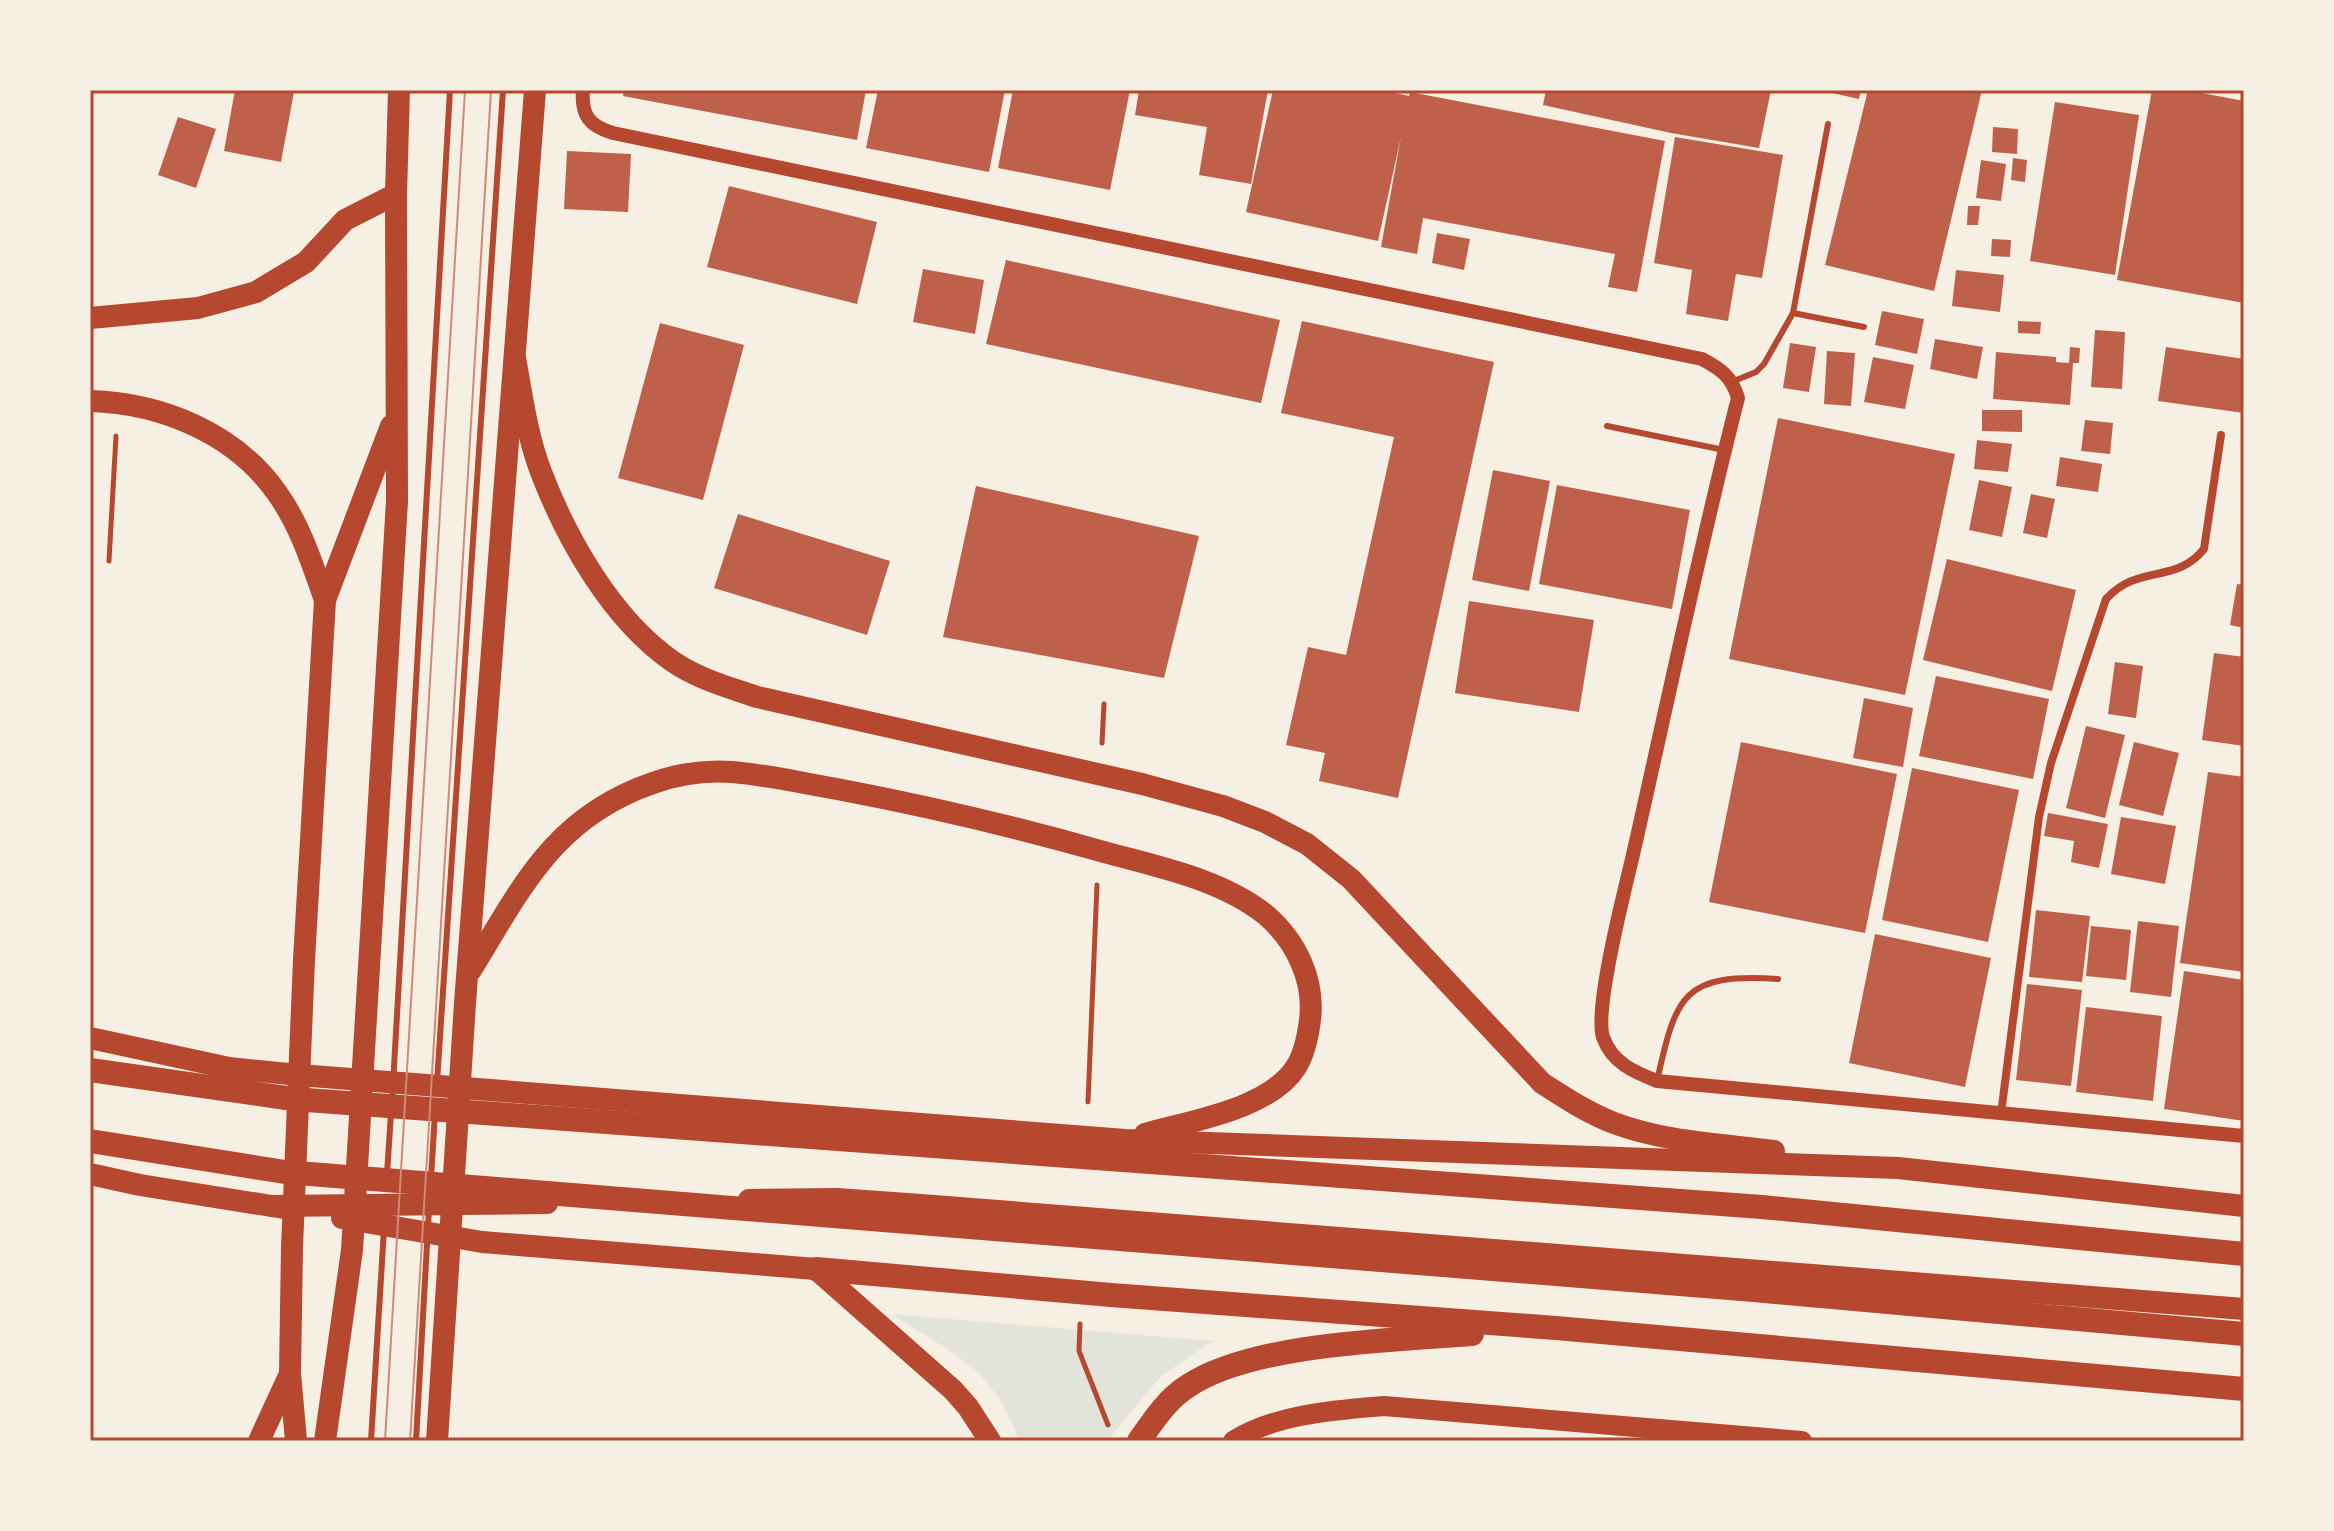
<svg xmlns="http://www.w3.org/2000/svg" width="2334" height="1531" font-family="'Roboto Serif',serif">
	<style>
		.green { fill: #e2e4dc }
		.building { fill: #bf614a }
		.lines { fill: none; stroke-linecap: round; stroke-linejoin: round }
		.path { stroke: #b5482f; stroke-width: 5 }
		.service { stroke: #b5482f; stroke-width: 6 }
		.minor { stroke: #b5482f; stroke-width: 8 }
		.tertiary { stroke: #b5482f; stroke-width: 14 }
		.primary { stroke: #b5482f; stroke-width: 20 }
		.trunk { stroke: #b5482f; stroke-width: 22 }
		.motorway { stroke: #b5482f; stroke-width: 24 }
		.tram { stroke: #cf8b77; stroke-width: 2 }
		.neatline { fill: none; stroke: #b5482f; stroke-width: 3 }
	</style>
	<rect width="100%" height="100%" fill="#f6efe4"/>
	<path class="green" d="M891 1314 1213 1341 1161 1376 1107 1441H1019C996 1369 950 1352 891 1314Z"/>
	<g class="building">
		<polygon points="235,90 294,92 281,162 224,151"/>
		<polygon points="624,90 866,90 857,140 623,96"/>
		<polygon points="878,90 1005,90 989,172 866,148"/>
		<polygon points="1013,90 1130,90 1110,190 998,168"/>
		<polygon points="1139,90 1268,90 1251,184 1199,175 1207,127 1135,115"/>
		<polygon points="1273,90 1382,90 1409,96 1410,92 1665,141 1637,292 1608,287 1615,254 1423,218 1417,254 1381,247 1401,137 1378,241 1246,212"/>
		<polygon points="1546,90 1771,90 1759,148 1671,133 1543,105"/>
		<polygon points="1819,90 1861,90 1859,99"/>
		<polygon points="1868,90 1982,90 1934,291 1825,265"/>
		<polygon points="2152,90 2186,90 2244,101 2244,303 2117,280"/>
		<polygon points="2055,102 2139,115 2115,275 2030,261"/>
		<polygon points="178,117 216,129 196,188 158,175"/>
		<polygon points="1993,127 2018,129 2017,154 1992,152"/>
		<polygon points="1675,137 1783,155 1762,278 1736,274 1728,321 1686,314 1692,270 1654,263"/>
		<polygon points="567,151 631,154 628,212 564,209"/>
		<polygon points="2013,158 2027,160 2025,182 2011,180"/>
		<polygon points="1981,160 2006,164 2001,201 1976,198"/>
		<polygon points="729,186 877,222 857,304 707,267"/>
		<polygon points="1968,206 1980,206 1978,225 1967,225"/>
		<polygon points="1437,233 1470,239 1464,270 1432,263"/>
		<polygon points="1992,239 2011,240 2010,257 1991,256"/>
		<polygon points="1006,260 1280,320 1261,403 986,344"/>
		<polygon points="923,269 984,280 975,334 913,322"/>
		<polygon points="1956,270 2004,275 2000,312 1952,306"/>
		<polygon points="1882,311 1924,319 1917,354 1875,345"/>
		<polygon points="1302,321 1494,362 1398,798 1319,781 1325,753 1286,745 1308,647 1346,655 1394,437 1281,413"/>
		<polygon points="2018,321 2041,322 2040,334 2018,333"/>
		<polygon points="660,323 744,345 703,500 618,478"/>
		<polygon points="2095,330 2125,332 2122,389 2091,387"/>
		<polygon points="1935,339 1983,347 1977,379 1930,369"/>
		<polygon points="1790,343 1816,347 1809,392 1783,388"/>
		<polygon points="2070,347 2080,348 2079,363 2073,363 2070,405 1993,399 1996,352 2056,357 2056,362 2069,363"/>
		<polygon points="2166,347 2244,359 2244,413 2158,401"/>
		<polygon points="1827,351 1855,353 1851,406 1824,404"/>
		<polygon points="1873,357 1914,365 1905,409 1864,402"/>
		<polygon points="1982,410 2022,410 2022,432 1982,431"/>
		<polygon points="1778,418 1955,454 1905,695 1729,659"/>
		<polygon points="2085,420 2113,423 2110,454 2081,451"/>
		<polygon points="1977,440 2012,444 2008,472 1974,469"/>
		<polygon points="2060,457 2102,464 2098,492 2056,486"/>
		<polygon points="1493,470 1550,481 1529,591 1472,580"/>
		<polygon points="1979,480 2012,487 2002,537 1969,530"/>
		<polygon points="1557,485 1690,510 1672,609 1539,584"/>
		<polygon points="976,486 1199,536 1164,678 943,637"/>
		<polygon points="2031,494 2055,499 2047,538 2023,533"/>
		<polygon points="738,514 890,561 867,635 714,588"/>
		<polygon points="1947,559 2076,590 2052,691 1923,660"/>
		<polygon points="2237,584 2244,585 2244,628 2230,625"/>
		<polygon points="1469,601 1594,620 1579,712 1455,693"/>
		<polygon points="2214,653 2244,657 2244,746 2202,740"/>
		<polygon points="2115,662 2143,666 2136,718 2108,714"/>
		<polygon points="1936,676 2049,699 2033,779 1919,756"/>
		<polygon points="1864,698 1913,708 1903,767 1853,758"/>
		<polygon points="2086,726 2125,735 2105,818 2066,808"/>
		<polygon points="1741,742 1897,774 1865,933 1709,902"/>
		<polygon points="2134,742 2179,753 2163,816 2119,805"/>
		<polygon points="1912,768 2019,790 1988,942 1882,920"/>
		<polygon points="2208,772 2244,777 2244,972 2180,963"/>
		<polygon points="2048,813 2108,824 2099,868 2071,862 2074,841 2044,836"/>
		<polygon points="2121,817 2176,826 2165,884 2111,874"/>
		<polygon points="2036,910 2090,916 2082,982 2029,977"/>
		<polygon points="2138,921 2179,926 2171,997 2130,992"/>
		<polygon points="2091,926 2131,930 2126,980 2086,976"/>
		<polygon points="1875,934 1991,958 1965,1087 1849,1063"/>
		<polygon points="2184,971 2244,980 2244,1121 2164,1109"/>
		<polygon points="2027,984 2082,990 2071,1086 2016,1080"/>
		<polygon points="2086,1007 2162,1016 2153,1101 2076,1092"/>
	</g>
	<g class="lines">
		<g class="path">
			<polyline points="109,561 116,436"/>
			<polyline points="1102,743 1104,704"/>
			<polyline points="1088,1102 1097,885"/>
			<polyline points="1080,1324 1079,1351 1108,1425"/>
		</g>
		<g class="service">
			<polyline points="1793,313 1864,327"/>
			<polyline points="1734,381 1756,372 1764,364 1793,313 1828,124"/>
			<polyline points="1607,426 1724,450"/>
			<path d="M1657 1081C1676 995 1683 973 1778 979"/>
			<polyline points="437,1082 503,90"/>
			<polyline points="392,1102 450,90"/>
			<polyline points="387,1174 391,1113"/>
			<polyline points="431,1178 435,1113"/>
			<polyline points="371,1441 384,1229"/>
			<polyline points="416,1441 429,1209"/>
		</g>
		<path class="minor" d="M2001 1114 2039 817 2051 763 2106 599C2139 563 2175 585 2204 549L2221 435"/>
		<path class="tertiary" d="M583 90C581 115 589 126 613 133L1702 359C1721 369 1732 377 1738 398 1699 550 1667 705 1632 859 1624 893 1594 1009 1603 1037 1612 1063 1634 1072 1657 1081L2244 1136"/>
		<path class="primary" d="M1233 1441C1275 1414 1336 1410 1384 1406L1802 1441"/>
		<g class="trunk">
			<polyline points="90,318 198,308 256,292 306,262 345,220 396,194"/>
			<path d="M515 358C522 396 527 436 541 472 567 540 612 619 672 661 698 679 728 687 757 697L1142 784 1223 806 1265 822 1307 844 1351 879 1542 1083C1565 1098 1588 1113 1614 1123 1664 1142 1721 1144 1774 1151"/>
			<path d="M90 401C161 403 235 433 277 493 300 525 312 563 325 600"/>
			<path d="M471 970C522 887 554 817 653 783 678 774 705 770 732 772 768 775 802 783 837 789 927 806 1016 827 1104 852 1158 867 1221 879 1266 915 1296 941 1315 980 1310 1020 1308 1036 1305 1053 1296 1067 1270 1109 1190 1121 1145 1134"/>
			<polyline points="90,1038 229,1068 299,1075 1125,1140 1898,1168 2244,1206"/>
			<polyline points="90,1174 140,1185 284,1208"/>
			<polyline points="749,1200 837,1199 921,1205 2244,1309"/>
			<polyline points="272,1206 547,1203"/>
			<polyline points="342,1218 482,1242 816,1269 953,1390 968,1407 990,1441"/>
			<polyline points="259,1441 288,1378"/>
			<polyline points="296,1441 290,1373 292,1247 304,960 325,600 391,426"/>
			<polyline points="325,1441 352,1250 397,501 396,194 399,90"/>
			<polyline points="437,1441 465,1003 535,90"/>
		</g>
		<g class="motorway">
			<polyline points="90,1070 293,1099 1762,1207 2244,1254"/>
			<polyline points="90,1141 285,1172 1754,1290 2244,1334"/>
			<polyline points="816,1269 1111,1295 1556,1328 2244,1389"/>
			<path d="M1139 1441C1153 1421 1167 1399 1188 1386 1252 1343 1396 1340 1472 1334"/>
		</g>
		<g class="tram">
			<polyline points="385,1441 465,90"/>
			<polyline points="410,1441 491,90"/>
		</g>
	</g>
	<rect width="2334" height="1531" fill="none" stroke="#f6efe4" stroke-width="184"/>
	<rect x="92" y="92" width="2150" height="1347" class="neatline"/>
</svg>
